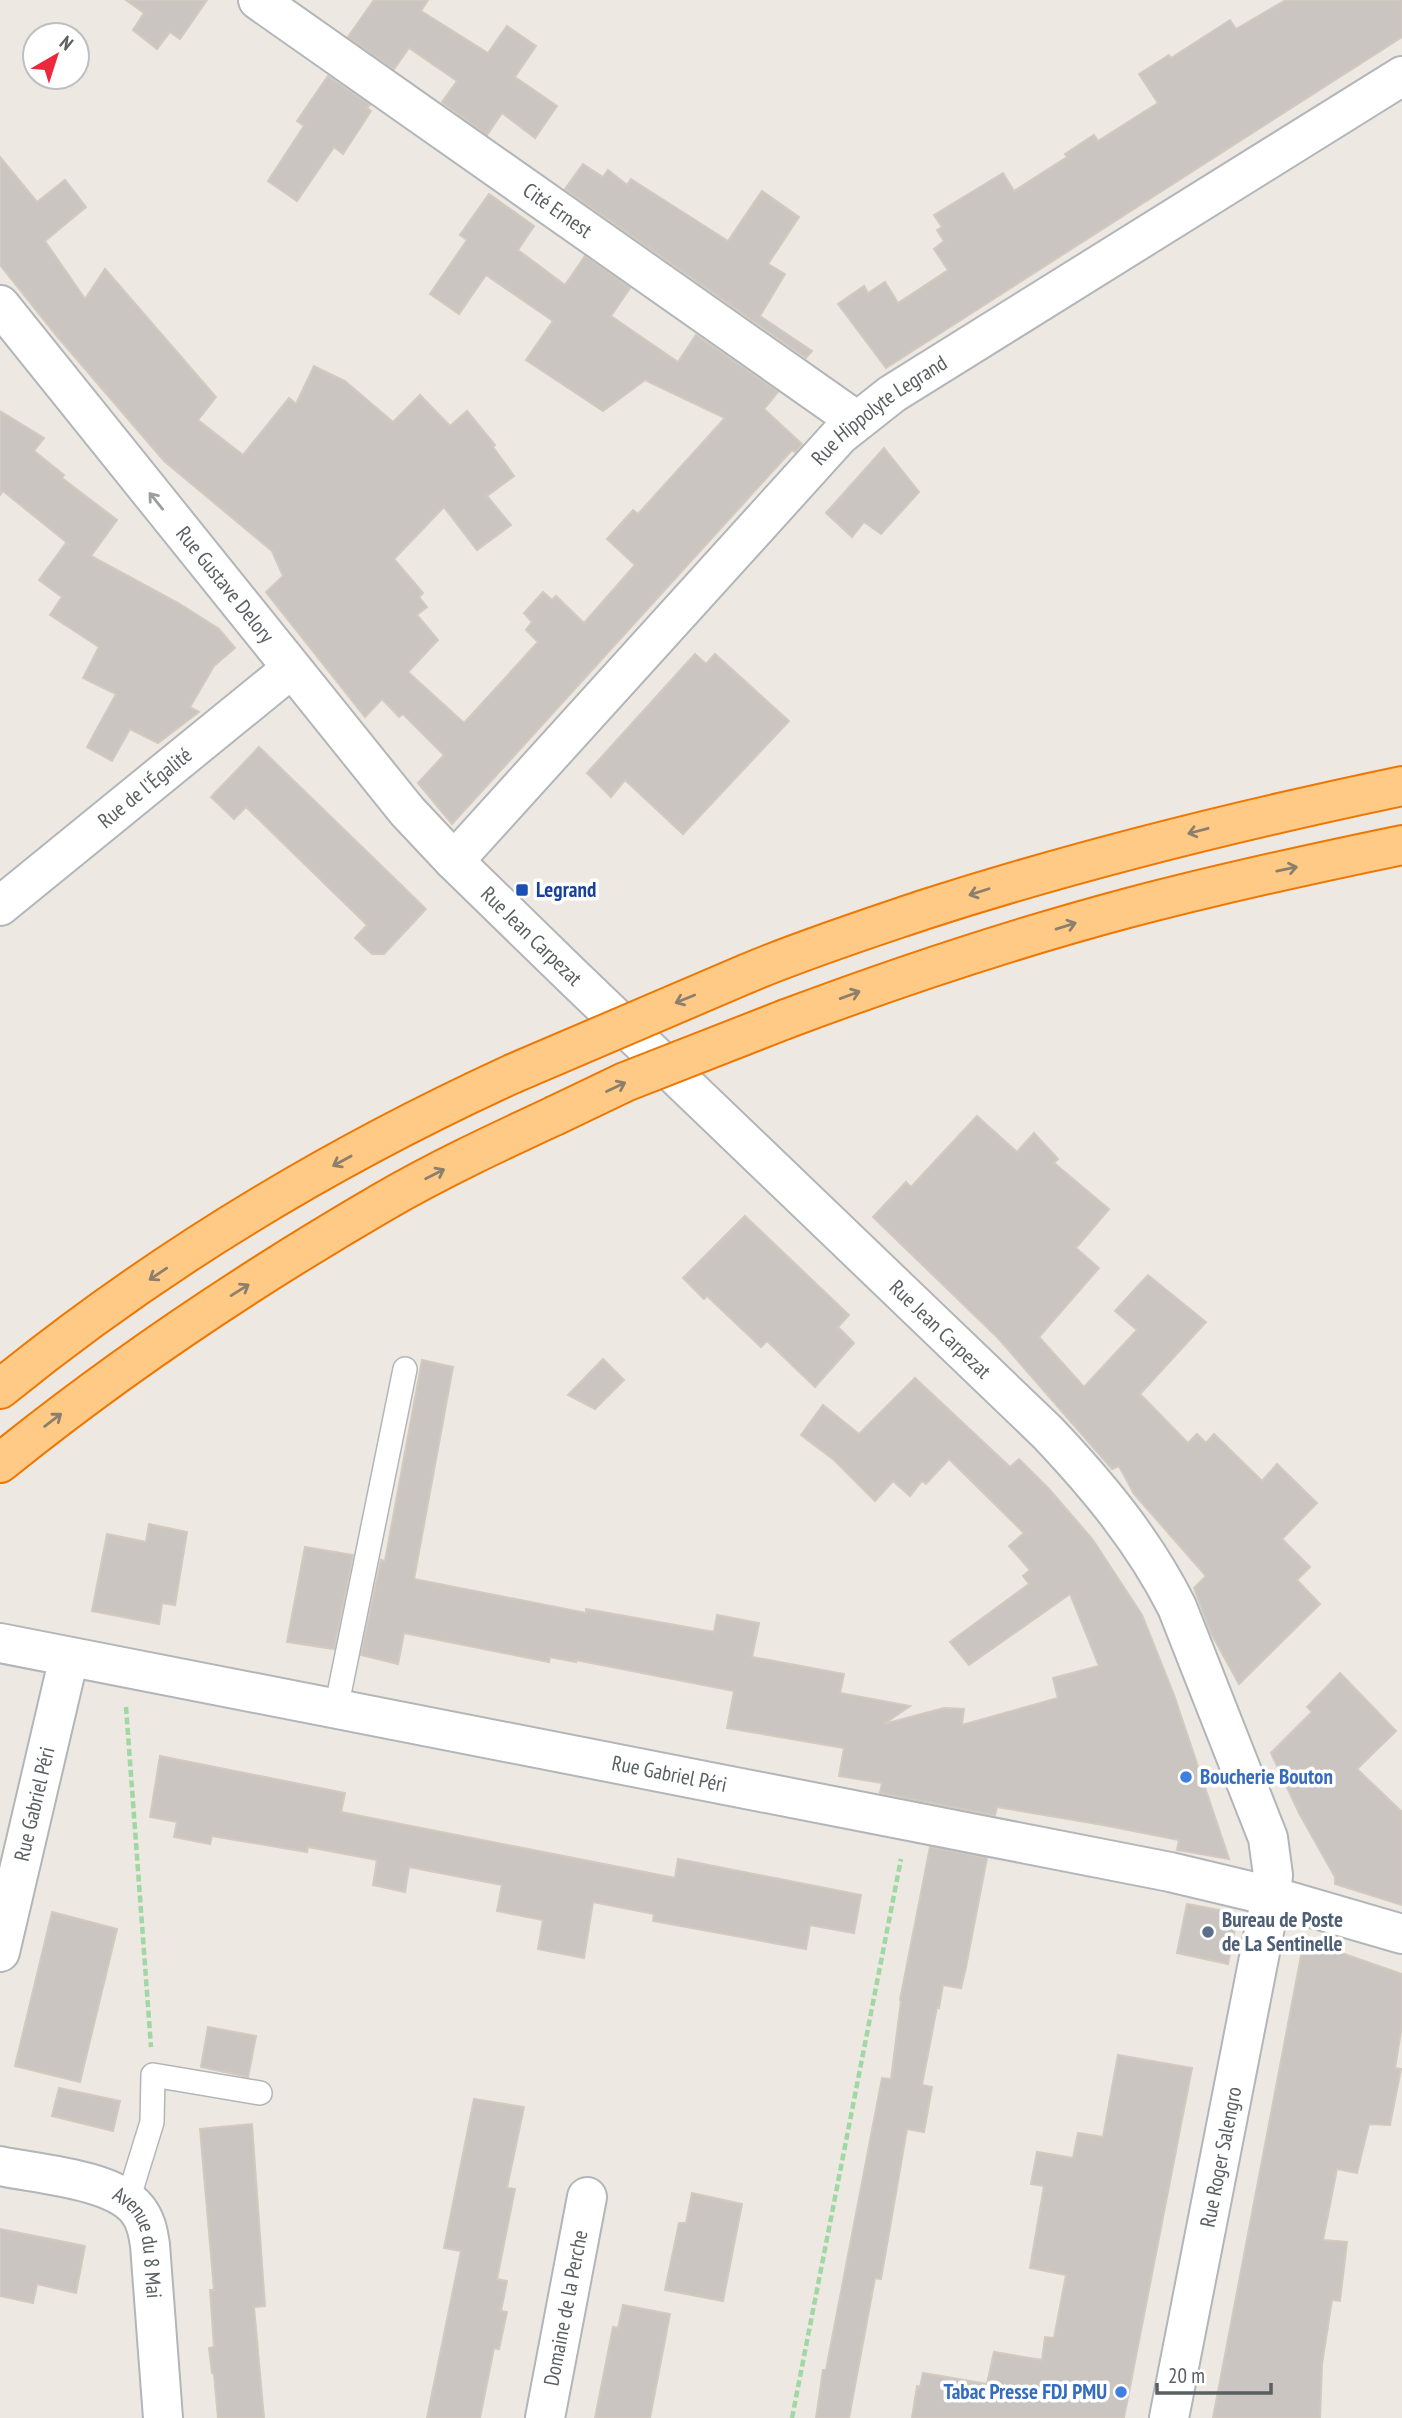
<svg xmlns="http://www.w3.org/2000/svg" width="1402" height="2418" font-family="'PT Sans Narrow',sans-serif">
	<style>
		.building { fill: #cac5c0; stroke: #d2c9bf; stroke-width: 2 }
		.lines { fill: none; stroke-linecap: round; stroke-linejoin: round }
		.service-casing { stroke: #b2b6b9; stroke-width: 26 }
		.minor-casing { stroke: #b2b6b9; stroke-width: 42 }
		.tertiary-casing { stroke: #b2b6b9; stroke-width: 42 }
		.motorway-casing { stroke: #e70; stroke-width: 42 }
		.path { stroke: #9fd8a3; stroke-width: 4.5; stroke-dasharray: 7 3.5; stroke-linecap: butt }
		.service { stroke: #fff; stroke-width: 23 }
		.minor { stroke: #fff; stroke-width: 38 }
		.tertiary { stroke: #fff; stroke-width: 38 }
		.motorway { stroke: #ffca86; stroke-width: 38 }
		.motorway-bridge-casing { stroke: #e70; stroke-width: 42; stroke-linecap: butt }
		.motorway-bridge { stroke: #ffca86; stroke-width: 38 }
		.oneway { stroke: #9c9fa1 }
		.oneway2 { stroke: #8c7f6d }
		.transit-dot { fill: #1a4fb4; stroke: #fff; stroke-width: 2.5 }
		.shop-dot { fill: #3f7fe0; stroke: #fff; stroke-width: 2.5 }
		.service-dot { fill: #5c6f8a; stroke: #fff; stroke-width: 2.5 }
		.labels { text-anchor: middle; stroke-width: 7; stroke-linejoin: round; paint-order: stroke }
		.street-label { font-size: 21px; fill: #5a5f62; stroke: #fff }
		.transit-label { font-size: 21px; font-weight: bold; fill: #164399; stroke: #fff; text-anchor: start }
		.shop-label { font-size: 21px; font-weight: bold; fill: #366cbe; stroke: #fff; text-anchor: start }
		.service-label { font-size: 21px; font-weight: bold; fill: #4e5e75; stroke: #fff; text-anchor: start }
	</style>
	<rect width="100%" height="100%" fill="#ede8e1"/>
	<g class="building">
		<polygon points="126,0 207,0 180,39 170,32 157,49 133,30 144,13"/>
		<polygon points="374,0 428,0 421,11 488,53 507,26 536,46 515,77 557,106 535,138 502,113 487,135 442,102 457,81 409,48 394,69 348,37"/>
		<polygon points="1286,0 1402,0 1402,37 886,368 838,304 864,286 868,293 885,282 898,303 948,270 934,249 944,241 937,230 942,227 934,215 1003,173 1014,191 1067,157 1065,154 1094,135 1098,141 1158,103 1139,74 1169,55 1171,58 1230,20 1236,29"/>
		<polygon points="328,76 370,105 367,108 371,111 343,154 334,147 297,201 268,181 304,126 297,121"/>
		<polygon points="0,157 37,202 65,180 86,207 45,241 85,299 105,269 216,397 198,420 243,455 289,398 296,404 314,366 345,381 393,422 420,395 450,426 467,411 495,445 493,447 514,476 487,496 511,525 477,550 444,507 394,559 423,593 419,597 427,607 417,615 438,640 408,672 464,723 538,642 526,630 532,622 524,613 543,592 552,600 556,596 584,623 635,565 607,539 633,510 638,514 725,418 645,380 603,411 526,360 553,321 486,275 459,314 430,294 467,240 460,235 489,194 534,226 518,250 565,285 585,256 630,288 611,316 678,362 696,335 778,392 764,409 802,444 795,452 792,450 452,824 418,783 444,755 403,714 399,717 382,699 365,717 266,592 283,576 272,551 164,461 56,335 0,265"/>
		<polygon points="583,164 603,177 608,170 627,185 631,179 728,241 762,191 799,217 768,264 785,274 760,316 812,351 806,358 565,189"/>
		<polygon points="0,411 44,438 34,451 64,475 62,478 117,520 91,556 180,604 219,629 235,648 214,666 190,707 199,712 158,743 130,729 112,761 87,747 116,694 83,678 99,647 50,615 62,597 39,580 66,543 70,545 3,491 0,495"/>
		<polygon points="884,448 919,492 881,534 864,522 852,537 826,513"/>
		<polygon points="695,654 706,664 715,654 789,721 683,834 625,780 611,797 587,773"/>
		<polygon points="259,747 426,909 384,954 372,954 355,938 367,925 246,807 234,819 211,797"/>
		<polygon points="977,1116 1017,1152 1034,1133 1058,1159 1054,1163 1109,1209 1076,1248 1099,1268 1039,1337 1084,1387 1137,1330 1115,1311 1148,1275 1206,1322 1140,1394 1188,1443 1197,1434 1206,1443 1214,1434 1262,1481 1277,1464 1317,1503 1282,1539 1310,1567 1297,1580 1320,1604 1239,1684 1211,1633 1194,1588 1206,1576 1134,1494 1119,1466 1112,1469 998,1338 873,1217 906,1182 911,1187"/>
		<polygon points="745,1216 849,1315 838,1327 854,1343 815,1387 767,1341 761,1347 707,1296 704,1299 683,1278"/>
		<polygon points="603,1359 624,1380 595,1409 568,1395"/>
		<polygon points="422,1360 453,1367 414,1579 586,1613 586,1609 714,1632 717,1615 759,1623 752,1657 844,1674 840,1693 910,1706 884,1724 944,1708 964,1709 962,1725 1058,1698 1053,1678 1099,1666 1070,1594 969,1665 950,1642 1029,1584 1023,1576 1030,1570 1009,1546 1024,1533 949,1459 926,1484 922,1481 910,1496 893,1481 875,1501 834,1460 801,1435 823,1405 859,1434 915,1378 1010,1467 1019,1459 1050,1490 1093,1540 1142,1615 1174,1695 1229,1859 1177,1850 1179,1840 1103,1825 997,1807 995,1815 880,1793 882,1783 839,1776 844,1748 727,1728 734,1691 576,1660 576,1662 550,1657 549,1662 404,1633 398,1664 361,1655 381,1560 385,1561"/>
		<polygon points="149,1524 187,1532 175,1605 162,1603 159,1624 92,1611 107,1534 146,1542"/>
		<polygon points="305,1547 353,1555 334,1649 287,1642"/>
		<polygon points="1340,1673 1396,1731 1357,1769 1402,1812 1402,1905 1335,1884 1335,1877 1299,1813 1271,1753 1312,1712 1307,1707"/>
		<polygon points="160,1756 345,1793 341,1812 416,1827 675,1878 678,1859 861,1895 854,1933 810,1925 806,1949 653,1921 654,1914 593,1902 584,1958 538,1949 543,1920 497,1911 502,1885 409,1867 405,1892 373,1885 377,1860 308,1847 307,1852 212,1836 210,1844 174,1837 177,1822 150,1817"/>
		<polygon points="930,1847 987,1858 966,1967 961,1988 943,1985 939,2008 937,2007 922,2085 932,2087 924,2132 907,2129 881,2279 875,2278 849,2418 816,2418 823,2370 826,2370 882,2078 891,2079 901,2001 900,2000"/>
		<polygon points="1187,1904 1219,1910 1235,1928 1228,1964 1177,1953"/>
		<polygon points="52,1912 117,1929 80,2082 15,2066"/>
		<polygon points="1304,1940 1402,1974 1402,2026 1395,2068 1401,2069 1390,2125 1369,2124 1357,2173 1337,2169 1323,2240 1347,2242 1340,2301 1332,2300 1322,2364 1320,2418 1213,2418"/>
		<polygon points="208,2027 256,2036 248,2077 201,2067"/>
		<polygon points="1118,2055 1192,2068 1124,2418 912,2418 917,2386 920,2387 923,2373 987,2384 994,2352 1042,2360 1045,2337 1054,2338 1066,2275 1030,2268 1044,2186 1031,2184 1037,2152 1073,2158 1078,2133 1103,2137"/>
		<polygon points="59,2088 120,2101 113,2131 52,2116"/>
		<polygon points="474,2099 524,2107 507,2188 515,2189 497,2279 507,2281 501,2311 507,2312 499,2349 494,2348 480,2418 427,2418 461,2251 444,2248"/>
		<polygon points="252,2124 265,2306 254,2307 264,2418 218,2418 214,2374 212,2373 209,2348 214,2347 210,2290 214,2290 200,2129"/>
		<polygon points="692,2193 742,2204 723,2301 665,2290 679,2223 686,2223"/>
		<polygon points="0,2229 85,2246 76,2293 37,2284 33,2303 0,2296"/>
		<polygon points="623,2305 670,2314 650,2418 595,2418 613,2327 618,2328"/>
	</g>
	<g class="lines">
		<defs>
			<g id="service">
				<polyline points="336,1709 405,1369"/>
				<polyline points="128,2200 152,2122 153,2075 260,2093"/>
			</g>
			<g id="minor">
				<path id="s1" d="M258 0 857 421"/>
				<path id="s2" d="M0 906 291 669"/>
				<path id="s3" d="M0 1643 1170 1872 1271 1896 1169 2418"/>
				<path id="s4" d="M0 1952 69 1657"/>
				<path id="s5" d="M0 2166C38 2174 113 2179 137 2209 146 2220 148 2232 150 2245L163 2418"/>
				<path id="s6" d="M545 2418 587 2197"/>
			</g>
			<g id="tertiary">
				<path id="s7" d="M0 305 407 811 454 861 571 975 1048 1433C1098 1486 1144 1541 1177 1607L1268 1838 1273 1875 1271 1896 1402 1934"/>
				<path id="s8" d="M454 861 821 456 840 435 892 394 1402 76"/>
			</g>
			<g id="motorway">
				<path d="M748 973C805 949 864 930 923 910 1081 859 1240 820 1402 786"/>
				<path d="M786 1019C898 977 1012 939 1128 908 1219 884 1310 864 1402 845"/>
				<path d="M0 1389C155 1263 331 1157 512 1074"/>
				<path d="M0 1463C120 1366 249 1280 383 1202 438 1170 496 1143 554 1116"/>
			</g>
		</defs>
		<use href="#service" class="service-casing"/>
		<use href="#minor" class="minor-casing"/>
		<use href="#tertiary" class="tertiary-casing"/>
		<use href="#motorway" class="motorway-casing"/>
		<g class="path">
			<polyline points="126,1707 151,2047"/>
			<polyline points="792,2418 901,1859"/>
		</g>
		<use href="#service" class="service"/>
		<use href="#minor" class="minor"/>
		<use href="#tertiary" class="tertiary"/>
		<use href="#motorway" class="motorway"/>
		<defs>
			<g id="motorway-bridge">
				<polyline points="512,1074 748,973"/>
				<polyline points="554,1116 625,1082 786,1019"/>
			</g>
		</defs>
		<use href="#motorway-bridge" class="motorway-bridge-casing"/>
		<use href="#motorway-bridge" class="motorway-bridge"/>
	</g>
	<defs><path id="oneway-shaft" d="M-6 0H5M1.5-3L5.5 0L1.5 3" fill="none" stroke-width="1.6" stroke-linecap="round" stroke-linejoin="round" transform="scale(1.75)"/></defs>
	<use class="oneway" href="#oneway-shaft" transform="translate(156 501) rotate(-129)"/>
	<g class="oneway2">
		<use href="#oneway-shaft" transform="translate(1198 831) rotate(165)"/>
		<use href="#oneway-shaft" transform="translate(1287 869) rotate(-12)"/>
		<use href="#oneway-shaft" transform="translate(979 892) rotate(162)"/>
		<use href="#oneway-shaft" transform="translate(1066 926) rotate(-17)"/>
		<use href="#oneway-shaft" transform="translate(850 995) rotate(-20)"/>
		<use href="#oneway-shaft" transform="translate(685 999) rotate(158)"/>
		<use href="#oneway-shaft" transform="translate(616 1087) rotate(-25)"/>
		<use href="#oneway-shaft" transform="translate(342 1161) rotate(151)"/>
		<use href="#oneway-shaft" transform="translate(435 1174) rotate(-27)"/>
		<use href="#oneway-shaft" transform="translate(158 1274) rotate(146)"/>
		<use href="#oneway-shaft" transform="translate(240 1290) rotate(-32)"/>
		<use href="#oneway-shaft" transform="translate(53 1420) rotate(-37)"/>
	</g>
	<rect class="transit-dot" x="515" y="883" width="14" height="14" rx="3.5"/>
	<g class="shop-dot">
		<circle cx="1186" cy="1777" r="7"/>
		<circle cx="1121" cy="2392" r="7"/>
	</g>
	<circle class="service-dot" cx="1208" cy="1932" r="7"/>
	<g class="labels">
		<g class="street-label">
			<text dy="7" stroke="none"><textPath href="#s1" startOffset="366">Cité Ernest</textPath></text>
			<text dy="7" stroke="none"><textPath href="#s8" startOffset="621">Rue Hippolyte Legrand</textPath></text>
			<text dy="7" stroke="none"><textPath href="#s7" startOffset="359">Rue Gustave Delory</textPath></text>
			<text dy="7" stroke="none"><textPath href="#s2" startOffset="187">Rue de l'Égalité</textPath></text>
			<text dy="7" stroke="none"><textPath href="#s7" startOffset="826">Rue Jean Carpezat</textPath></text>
			<text dy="7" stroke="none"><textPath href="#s7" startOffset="1393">Rue Jean Carpezat</textPath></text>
			<text dy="7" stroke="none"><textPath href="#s3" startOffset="682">Rue Gabriel Péri</textPath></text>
			<text dy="7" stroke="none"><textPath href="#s4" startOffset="152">Rue Gabriel Péri</textPath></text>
			<text transform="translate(1221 2157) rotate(-79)" y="7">Rue Roger Salengro</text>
			<text dy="7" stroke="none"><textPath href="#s5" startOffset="178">Avenue du 8 Mai</textPath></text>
			<text dy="7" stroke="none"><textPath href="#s6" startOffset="112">Domaine de la Perche</textPath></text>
		</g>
		<g class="transit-label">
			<text x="536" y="897">Legrand</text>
		</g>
		<g class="shop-label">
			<text x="1200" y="1784">Boucherie Bouton</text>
			<text x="1107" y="2399" text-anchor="end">Tabac Presse FDJ PMU</text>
		</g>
		<g class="service-label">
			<text x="1222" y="1927">Bureau de Poste<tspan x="1222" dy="24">de La Sentinelle</tspan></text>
		</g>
	</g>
	<g transform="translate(56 56) rotate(39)"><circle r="33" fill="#ffffff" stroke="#bdbfc0" stroke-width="2"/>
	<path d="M0-5L12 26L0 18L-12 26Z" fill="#ed273d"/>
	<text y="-10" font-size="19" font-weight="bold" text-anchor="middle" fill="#5a5f62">N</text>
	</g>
	<path d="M1157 2383v10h114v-10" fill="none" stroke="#5a5f62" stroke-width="3.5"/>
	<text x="1168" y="2383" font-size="21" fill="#5a5f62" stroke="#ffffff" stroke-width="5" paint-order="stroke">20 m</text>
</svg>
